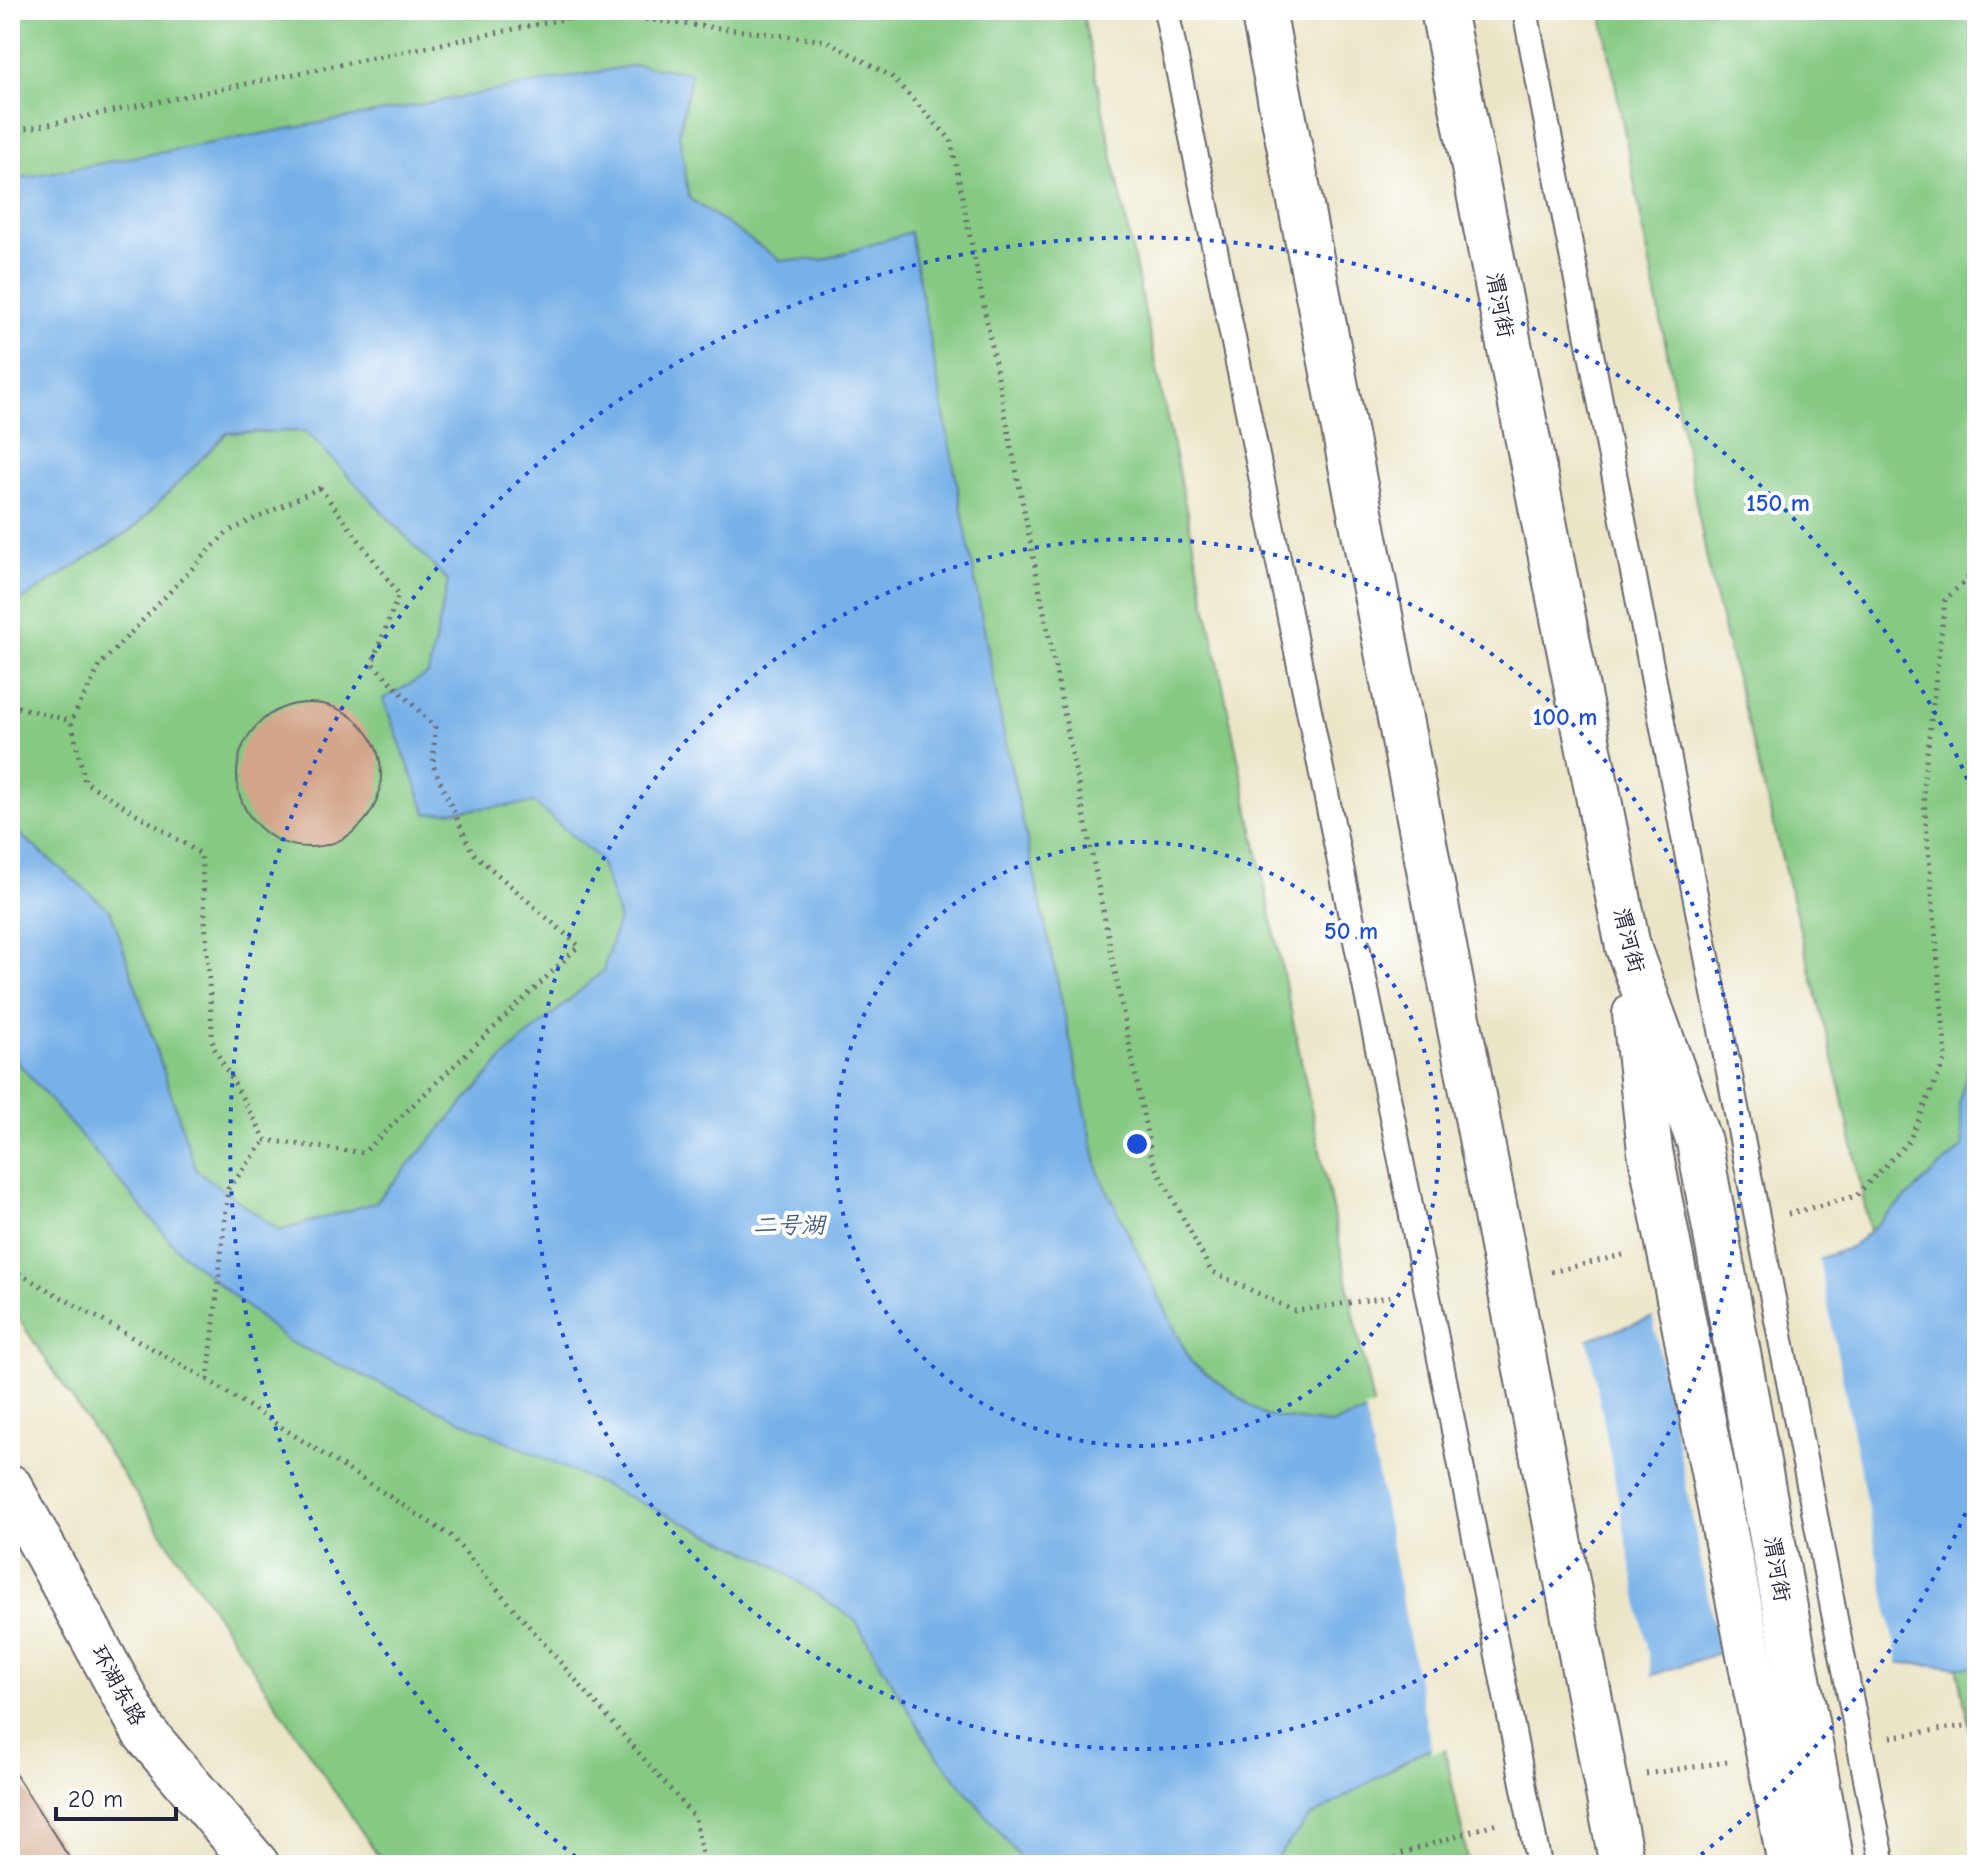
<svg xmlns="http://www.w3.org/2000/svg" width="1987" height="1875" font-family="'Comic Neue','LXGW WenKai TC',sans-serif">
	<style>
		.green { fill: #85c983; stroke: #54765f; stroke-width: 2 }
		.water { fill: #77b1e8; stroke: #4c6a92; stroke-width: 2 }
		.pier { fill: #ebe5c7 }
		.building { fill: #d3a58a }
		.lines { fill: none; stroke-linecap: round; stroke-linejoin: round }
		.lane-casing { stroke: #68666c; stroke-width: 28 }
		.secondary-casing { stroke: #68666c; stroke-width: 48 }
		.path { stroke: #68666c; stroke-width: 5; stroke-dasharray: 2 6; stroke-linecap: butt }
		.lane { stroke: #fff; stroke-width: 24 }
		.secondary { stroke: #fff; stroke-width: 44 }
		.lane-bridge-casing { stroke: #68666c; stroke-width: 28; stroke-linecap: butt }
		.secondary-bridge-casing { stroke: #68666c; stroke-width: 48; stroke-linecap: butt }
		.lane-bridge { stroke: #fff; stroke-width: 24 }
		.secondary-bridge { stroke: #fff; stroke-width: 44 }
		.ring { fill: none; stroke: #1d4ed8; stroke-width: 4; stroke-dasharray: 4 8 }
		.labels { text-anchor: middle; stroke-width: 8; stroke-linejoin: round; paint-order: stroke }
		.street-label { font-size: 22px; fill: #22223b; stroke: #fff }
		.water-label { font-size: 24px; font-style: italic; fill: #445b80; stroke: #fff }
		.centre { fill: #1d4ed8; stroke: #fff; stroke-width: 4 }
		.ring-label { font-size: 24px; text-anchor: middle; font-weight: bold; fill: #1d4ed8; stroke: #fff; stroke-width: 8; stroke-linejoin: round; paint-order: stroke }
	</style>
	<rect width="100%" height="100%" fill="#fff"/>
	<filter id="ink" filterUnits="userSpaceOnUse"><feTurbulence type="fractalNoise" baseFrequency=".0125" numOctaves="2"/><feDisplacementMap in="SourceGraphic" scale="16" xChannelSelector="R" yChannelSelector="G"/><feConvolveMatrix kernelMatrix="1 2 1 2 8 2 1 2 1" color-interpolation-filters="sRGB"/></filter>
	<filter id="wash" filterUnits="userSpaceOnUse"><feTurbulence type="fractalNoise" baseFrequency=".006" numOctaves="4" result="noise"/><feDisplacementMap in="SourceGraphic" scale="32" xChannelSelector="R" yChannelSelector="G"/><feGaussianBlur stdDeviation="1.8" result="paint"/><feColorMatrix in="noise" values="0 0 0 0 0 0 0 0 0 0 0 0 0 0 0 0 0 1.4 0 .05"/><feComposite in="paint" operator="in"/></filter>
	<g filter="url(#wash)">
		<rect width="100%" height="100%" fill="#ebe5c7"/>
		<g class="green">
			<polygon points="10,10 1082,10 1469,1865 393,1865 376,1853 10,1306"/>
			<polygon points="1601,10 1977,10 1977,1765 1843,1098 1711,580"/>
		</g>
		<polygon class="water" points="636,65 691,73 679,134 689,198 780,260 823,260 910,232 1003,730 1099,1173 1191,1362 1265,1416 1331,1424 1673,1311 1852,1247 1963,1146 1959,1101 1977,1039 1977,1668 1725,1651 1421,1752 1308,1819 1271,1865 1026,1865 931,1748 855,1620 764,1559 289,1342 179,1251 20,1065 10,1051 10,826 111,911 196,1170 280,1231 376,1202 510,1051 603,971 619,917 599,859 534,803 427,814 383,699 428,674 448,581 306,431 227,433 134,528 10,608 10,180"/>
		<g class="pier">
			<polygon points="1818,1255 1899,1667 1725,1655 1720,1657 1652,1314"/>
			<polygon points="1587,1335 1653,1679 1432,1753 1365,1409"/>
		</g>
		<g id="blocks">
			<g class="building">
				<circle cx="309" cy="775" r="72"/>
				<polygon points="10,1766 74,1865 10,1865"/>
			</g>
		</g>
	</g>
	<g filter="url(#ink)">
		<use href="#blocks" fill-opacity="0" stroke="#68666c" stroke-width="2"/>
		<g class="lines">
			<defs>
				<g id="lane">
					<polyline points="1166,10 1409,1200"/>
					<polyline points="1525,10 1741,1134"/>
					<polyline points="1871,1804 1883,1865"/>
				</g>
				<g id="secondary">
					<polyline points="1263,10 1490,1184"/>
					<polyline points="1443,10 1628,947 1699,1142"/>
					<polyline points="1635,1014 1650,1151"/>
					<polyline points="10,1487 144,1732 257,1865"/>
					<polyline points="1823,1814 1832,1865"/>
					<polyline points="1782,1822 1790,1865"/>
				</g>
			</defs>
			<use href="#lane" class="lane-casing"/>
			<use href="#secondary" class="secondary-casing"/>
			<g class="path">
				<polyline points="10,132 593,13 827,41 891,76 951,140 1152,1159 1211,1271 1295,1311 1395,1296"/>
				<polygon points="320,488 399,594 372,663 435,727 433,765 472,852 579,946 363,1153 266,1140 213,1046 201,854 85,782 71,721 101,664 227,532"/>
				<polyline points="10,705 71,721"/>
				<polyline points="1788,1214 1856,1196 1909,1141 1946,1058 1923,787 1945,600 1977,569"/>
				<polyline points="10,1251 20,1274 208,1380 451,1536 695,1818 704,1865"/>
				<polyline points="1551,1272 1627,1254"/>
				<polyline points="208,1380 228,1189 266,1140"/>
				<polyline points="1891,1737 1977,1724"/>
				<polyline points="1646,1774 1727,1762"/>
				<polyline points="1391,1865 1400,1854 1500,1822"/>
			</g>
			<use href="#lane" class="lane"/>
			<use href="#secondary" class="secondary"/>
			<defs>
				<g id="lane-bridge">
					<polyline points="1741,1134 1871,1804"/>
					<polyline points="1409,1200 1539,1865"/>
				</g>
				<g id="secondary-bridge">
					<polyline points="1699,1142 1823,1814"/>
					<polyline points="1650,1151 1782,1822"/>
					<polyline points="1490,1184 1622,1865"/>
				</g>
			</defs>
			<use href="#lane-bridge" class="lane-bridge-casing"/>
			<use href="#secondary-bridge" class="secondary-bridge-casing"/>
			<use href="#lane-bridge" class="lane-bridge"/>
			<use href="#secondary-bridge" class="secondary-bridge"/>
		</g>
	</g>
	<g class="ring">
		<circle cx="1137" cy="1144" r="302"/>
		<circle cx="1137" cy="1144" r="605"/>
		<path d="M1975 1491A907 907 0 0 1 1689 1864M585 1864A907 907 0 1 1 1975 797"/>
	</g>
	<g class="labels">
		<g class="street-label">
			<text transform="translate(1501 305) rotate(79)" y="8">渭河街</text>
			<text transform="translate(1630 940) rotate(75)" y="8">渭河街</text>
			<text transform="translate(1778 1569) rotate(80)" y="8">渭河街</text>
			<text transform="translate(119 1685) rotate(61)" y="8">环湖东路</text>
		</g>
		<g class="water-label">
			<text x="789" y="1233">二号湖</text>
		</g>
	</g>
	<circle cx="1137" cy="1144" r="12" class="centre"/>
	<g class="ring-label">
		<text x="1778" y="511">150 m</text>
		<text x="1565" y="725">100 m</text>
		<text x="1351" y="939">50 m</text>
	</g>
	<rect width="1987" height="1875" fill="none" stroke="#fff" stroke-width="40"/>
	<path d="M56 1807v12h120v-12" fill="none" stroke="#22223b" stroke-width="4"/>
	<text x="68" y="1807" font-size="24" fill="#22223b" stroke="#ffffff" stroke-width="6" paint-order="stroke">20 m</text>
</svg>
